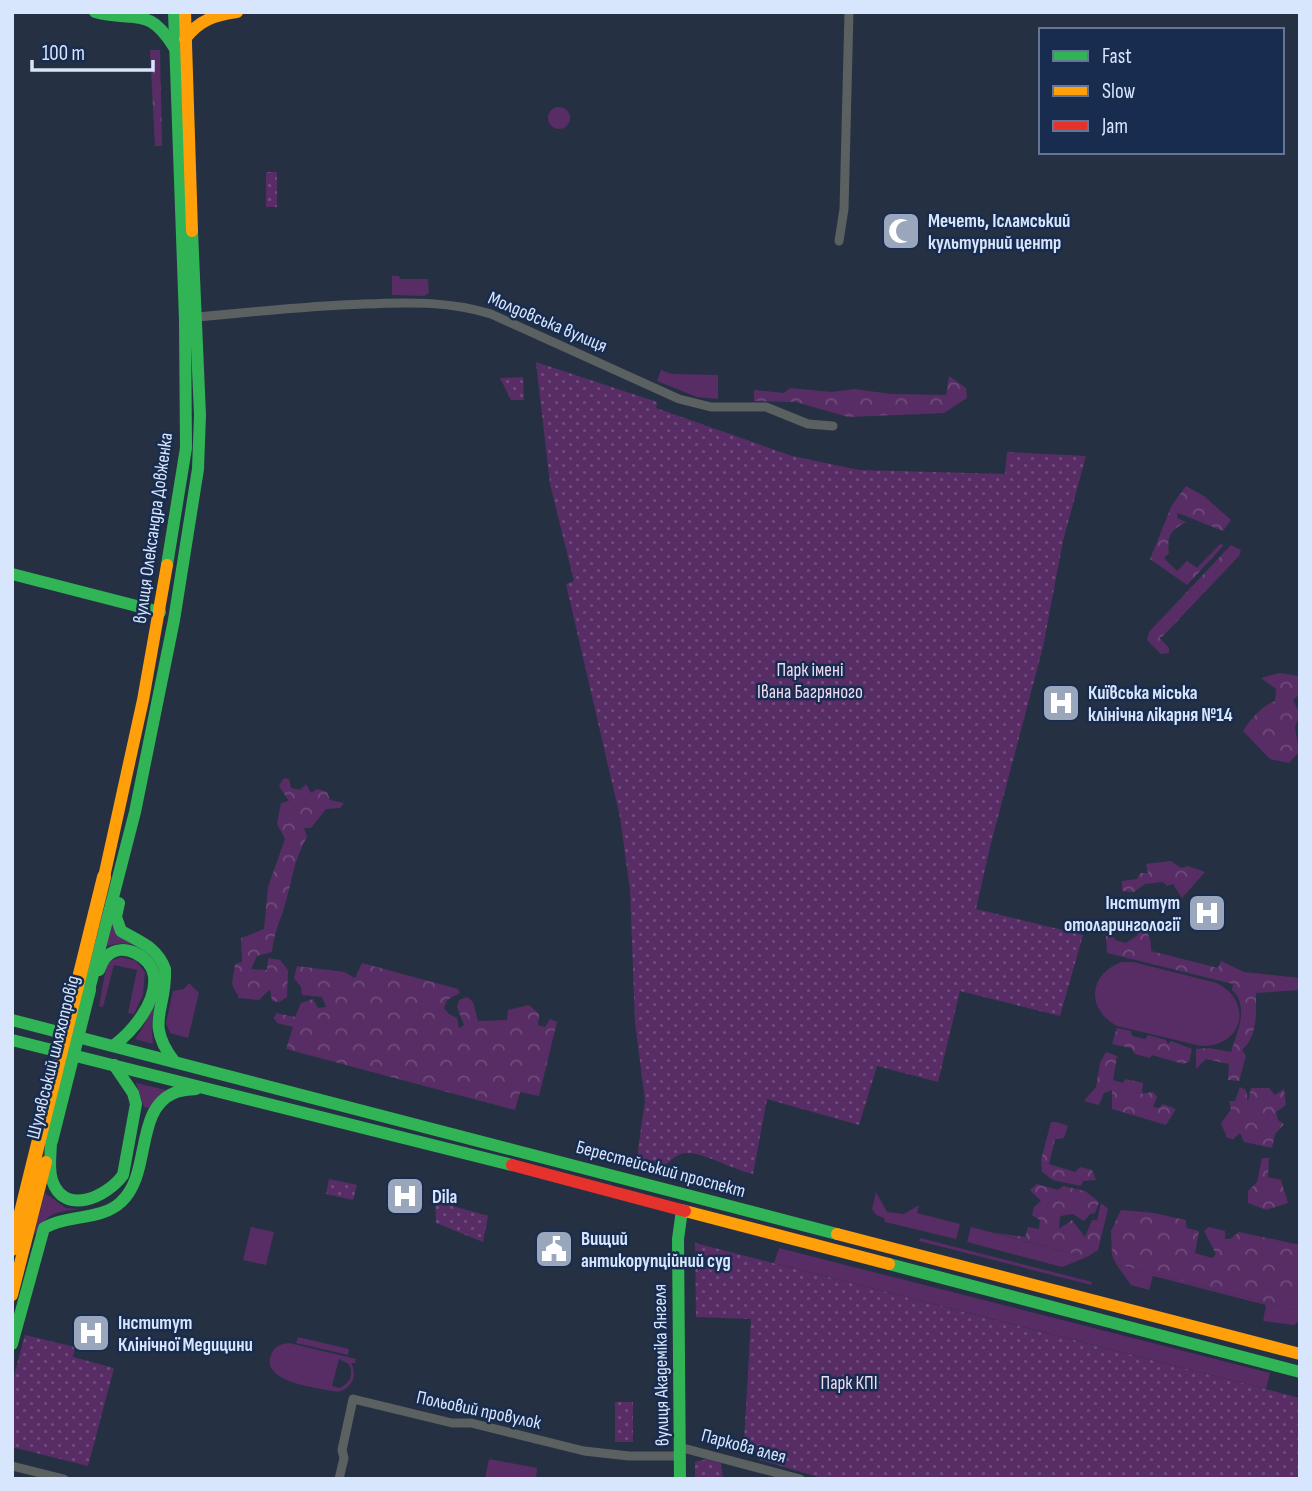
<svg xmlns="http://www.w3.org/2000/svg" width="1312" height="1491" font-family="'Sofia Sans Condensed',sans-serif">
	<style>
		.grass { fill: #582d65; fill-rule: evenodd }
		.forest { fill: url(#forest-crowns) }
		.park { fill: url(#park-dots) }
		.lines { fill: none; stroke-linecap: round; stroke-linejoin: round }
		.street { stroke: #5b6160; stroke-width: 9 }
		.fast { stroke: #30b455; stroke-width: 12 }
		.slow { stroke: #ff9f0a; stroke-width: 12 }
		.jam { stroke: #e5322d; stroke-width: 12 }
		.fast-bridge { stroke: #30b455; stroke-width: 14 }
		.slow-bridge { stroke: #ff9f0a; stroke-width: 14 }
		.labels { text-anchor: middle; stroke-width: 5; stroke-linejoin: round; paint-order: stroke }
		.poi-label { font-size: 19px; font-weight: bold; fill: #d8e6fd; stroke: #182c50; text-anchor: start }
		.street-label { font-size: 19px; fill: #d8e6fd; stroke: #182c50 }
		.park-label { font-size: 19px; fill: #efddf3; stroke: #182c50 }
	</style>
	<defs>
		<pattern id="forest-crowns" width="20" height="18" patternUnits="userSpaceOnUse" patternTransform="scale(1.75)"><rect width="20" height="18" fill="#582d65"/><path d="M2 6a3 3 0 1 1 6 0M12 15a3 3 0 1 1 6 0" fill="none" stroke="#6f4b7c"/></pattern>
		<pattern id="park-dots" width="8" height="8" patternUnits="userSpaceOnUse" patternTransform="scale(1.75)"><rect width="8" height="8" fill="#582d65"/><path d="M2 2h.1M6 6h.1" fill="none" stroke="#6f4b7c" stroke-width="1.8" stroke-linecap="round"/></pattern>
	</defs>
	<rect width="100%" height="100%" fill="#253043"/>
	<g class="grass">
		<circle cx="559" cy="118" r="11"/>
		<polygon points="392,276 399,276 400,279 428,279 429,293 424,296 392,295"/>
		<polygon points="661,370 672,374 718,375 718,399 697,397 657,381"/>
		<path d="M109 920C119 940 125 937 142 947 174 965 154 995 152 1022 151 1029 153 1037 153 1044L135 1039C152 1016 178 962 138 947 126 942 117 943 105 947L103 945Z"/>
		<polygon points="121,957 136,961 145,972 143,995 134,1014 128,1013 137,970 114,965 103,1007 99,1006 107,962"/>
		<path d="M1122 962H1133L1217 983C1254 1002 1243 1047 1201 1046L1117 1026C1086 1009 1088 974 1122 962Z"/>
		<polygon points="189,983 199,993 188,1038 170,1033 166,1023 173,991 184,989"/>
		<polygon points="136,1083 166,1090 148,1108 144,1107"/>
		<polygon points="876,1192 887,1212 904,1214 919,1205 917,1213 960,1224 956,1239 885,1222 884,1218 876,1215 872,1209"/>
		<path d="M45 1193 66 1208 79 1209C55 1213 48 1211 37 1234H34Z"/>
		<polygon points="251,1227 274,1232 266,1265 243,1260"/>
		<polygon points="971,1227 1087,1257 1062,1267 967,1242"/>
		<polygon points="920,1238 1092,1282 1091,1285 919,1241"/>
		<polygon points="779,1248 1270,1373 1266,1389 774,1263"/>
		<polygon points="1116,1264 1300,1311 1299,1321 1294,1325 1263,1321 1266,1305 1153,1276 1149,1290 1131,1285"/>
		<polygon points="298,1337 349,1349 348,1355 296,1343"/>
		<path d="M289 1343 356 1359 355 1363H351C358 1376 352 1388 338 1392 320 1388 260 1383 271 1355 274 1346 281 1344 289 1343ZM339 1359 349 1364C354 1375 350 1384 339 1388L332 1386Z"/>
		<polygon points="489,1459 537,1468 536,1479 485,1479"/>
	</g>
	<g class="forest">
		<polygon points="150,50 160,50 162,146 155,146"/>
		<polygon points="949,376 966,388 967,398 944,413 848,417 796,402 754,401 754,390 784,393 790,388 832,392 854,389 891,394 946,395"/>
		<path d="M1186 486 1204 496 1231 520 1223 531 1178 513 1177 518 1186 522C1172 529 1166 536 1169 553L1164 558 1177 571 1187 561 1197 568 1220 544 1224 545 1187 585 1150 559 1172 505Z"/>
		<polygon points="1231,545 1241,550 1239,556 1162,637 1159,637 1169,648 1169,653 1161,654 1147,640 1149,632"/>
		<path d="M1279 673 1300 676V694L1293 700 1300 714 1295 727 1299 752 1289 763 1270 759 1243 731C1251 719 1262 706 1275 701L1276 689 1261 678Z"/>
		<path d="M284 778 289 779 291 788 300 790 306 784 311 793 317 789 327 792 330 800 344 803 340 808 326 809 311 828H304L307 837C293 862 293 878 285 905 280 921 273 935 272 952L257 956 251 969 267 970 268 958 280 960 288 970 287 997 279 1002 272 1001 270 989 259 1000 239 998 232 984 235 964 242 962 241 938 264 929 268 887 285 839 277 824 281 803 289 801 279 786Z"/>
		<polygon points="1171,861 1181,868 1188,866 1205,872 1182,898 1173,884 1167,886 1163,882 1145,884 1134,892 1122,891 1122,881 1137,879 1140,873 1148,873 1146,864"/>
		<path d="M1134 918C1146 926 1152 938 1151 951L1218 968 1221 961 1244 972 1300 978V990L1256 993C1256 1013 1258 1036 1242 1050L1246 1056 1239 1081 1228 1080 1229 1064 1206 1059 1196 1069V1049L1209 1048 1231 1052C1237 1032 1250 1007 1232 990L1233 984 1107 953 1106 936 1113 935 1115 940 1126 943 1138 935 1132 927Z"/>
		<polygon points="362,963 458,989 460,993 447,1000 444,1008 449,1014 457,1018 459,1028 464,1025 457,1007 459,1000 467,997 473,1002 478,1021 507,1020 508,1010 529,1005 539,1014 538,1025 545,1027 550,1019 557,1022 539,1096 520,1092 515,1110 286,1049 293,1027 277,1023 274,1018 276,1013 295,1017 301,1003 313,999 318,1008 326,1007 322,997 302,995 301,987 294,978 297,966 344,972 355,978"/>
		<polygon points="1117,1028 1131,1031 1132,1036 1145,1039 1148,1035 1166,1040 1168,1044 1171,1041 1192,1049 1189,1062 1183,1064 1152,1055 1150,1058 1135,1054 1131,1048 1112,1044"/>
		<polygon points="1106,1052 1117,1056 1113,1080 1123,1083 1126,1079 1143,1083 1142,1094 1153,1092 1157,1097 1153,1107 1159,1108 1163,1104 1176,1109 1166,1125 1112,1109 1112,1090 1104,1093 1099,1105 1084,1101 1096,1087 1100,1063"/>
		<polygon points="1240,1087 1246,1090 1248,1102 1251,1088 1269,1088 1275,1095 1284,1089 1286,1105 1276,1112 1278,1120 1284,1124 1275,1134 1272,1148 1244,1142 1240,1133 1233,1139 1227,1138 1221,1123 1231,1110 1229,1101 1235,1101"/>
		<polygon points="1051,1122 1057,1122 1068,1126 1064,1138 1055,1139 1049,1164 1075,1172 1080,1167 1092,1170 1096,1180 1083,1181 1081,1186 1053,1180 1042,1172 1041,1160"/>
		<polygon points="1262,1158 1269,1158 1268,1177 1281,1180 1288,1203 1266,1210 1248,1203 1248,1191 1257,1182"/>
		<polygon points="1037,1184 1058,1190 1063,1186 1085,1191 1099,1202 1095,1213 1090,1214 1084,1221 1073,1214 1060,1216 1059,1229 1072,1220 1085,1237 1092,1220 1097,1220 1101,1203 1108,1209 1098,1250 1087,1257 995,1233 1025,1237 1028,1227 1039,1229 1040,1220 1032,1215 1034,1207 1041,1201 1030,1190"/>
		<polygon points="1121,1210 1154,1213 1185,1220 1187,1228 1199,1231 1195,1253 1212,1258 1216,1254 1204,1231 1209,1227 1225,1231 1225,1239 1230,1239 1239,1232 1300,1245 1300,1311 1116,1264 1112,1255 1111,1231"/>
	</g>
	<g class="park">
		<rect x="266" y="172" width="11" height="35"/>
		<path d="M536 362 657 402 656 408 792 456 859 470 1005 474 1007 452 1086 456 1063 541 1043 647 990 847 976 909 1083 935 1060 1016 960 991 938 1082 877 1066 859 1125 767 1099 753 1174C733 1170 704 1152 686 1153 678 1153 671 1160 666 1165L637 1157 645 1101 635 1022 630 890 620 817 566 584 574 581 550 484Z"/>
		<polygon points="523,377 524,400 511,400 500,378"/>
		<polygon points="329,1179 357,1185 353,1200 326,1194"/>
		<polygon points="435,1201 488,1216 483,1242 436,1223"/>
		<polygon points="695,1243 1300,1398 1300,1479 825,1479 760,1460 744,1441 751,1319 696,1317"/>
		<polygon points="25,1335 75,1347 73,1357 114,1368 88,1466 12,1447 12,1383"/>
		<rect x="615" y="1402" width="18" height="40"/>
		<polygon points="707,1459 721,1463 723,1479 695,1479 695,1462"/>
	</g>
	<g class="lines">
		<g class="street">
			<polyline points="839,241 844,209 849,12"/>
			<path d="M197 317C252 312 307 306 363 304 407 302 449 301 491 314L679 399 711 407H766L808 424 833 426"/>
			<polyline points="679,1447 800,1479"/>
			<polyline points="12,1466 64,1479"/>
			<polyline points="339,1479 344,1458 342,1450 353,1399 452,1423 471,1423 584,1451 629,1456 680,1456"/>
		</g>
		<g class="fast">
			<path d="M95 12C136 23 148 5 174 47"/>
			<polyline points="167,565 186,448 185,320 174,12"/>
			<polyline points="12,574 160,612"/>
			<path d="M119 903 116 917 121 931C140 942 157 947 165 969 167 1010 144 1022 174 1061"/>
			<path d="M99 970C101 966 103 959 107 956 123 941 152 957 154 976 157 1003 132 1032 113 1046"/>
			<polyline points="89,990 135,812 174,620 198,469 200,415 192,231"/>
			<polyline points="12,1020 837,1234"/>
			<polyline points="12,1040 512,1165"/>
			<path d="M51 1141C51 1154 48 1168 52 1180 64 1217 107 1197 123 1175L136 1104 133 1093 114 1065"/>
			<polyline points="889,1264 1300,1372"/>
			<path d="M12 1344 44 1228C68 1214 101 1221 121 1202 152 1174 134 1110 174 1093 181 1090 189 1090 196 1089"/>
			<polyline points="680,1479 678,1239 682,1210"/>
		</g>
		<g class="slow">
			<polyline points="185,12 192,231"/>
			<path d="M185 39C199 20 215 15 237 12"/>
			<polyline points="104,877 143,700 167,565"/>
			<polyline points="685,1211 889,1264"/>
			<polyline points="837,1234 1300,1354"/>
			<polyline points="12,1295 46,1162"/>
		</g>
		<polyline class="jam" points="512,1165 685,1211"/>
		<polyline class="fast-bridge" points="51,1141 89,990"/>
		<polyline class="slow-bridge" points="12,1249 104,877"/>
	</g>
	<defs>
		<symbol id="mosque-square" viewBox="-11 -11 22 22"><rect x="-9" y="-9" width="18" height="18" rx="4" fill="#99a6bc" stroke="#182c50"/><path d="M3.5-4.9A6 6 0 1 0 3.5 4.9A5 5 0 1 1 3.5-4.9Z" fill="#fff"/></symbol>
		<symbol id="hospital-square" viewBox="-11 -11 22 22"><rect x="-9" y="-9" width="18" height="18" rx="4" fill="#99a6bc" stroke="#182c50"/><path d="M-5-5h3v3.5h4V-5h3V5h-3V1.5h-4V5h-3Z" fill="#fff"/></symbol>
		<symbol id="civic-square" viewBox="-11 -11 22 22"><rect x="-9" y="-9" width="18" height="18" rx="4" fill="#99a6bc" stroke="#182c50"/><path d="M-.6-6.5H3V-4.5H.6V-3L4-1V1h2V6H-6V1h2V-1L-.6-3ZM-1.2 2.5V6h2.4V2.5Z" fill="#fff"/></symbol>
	</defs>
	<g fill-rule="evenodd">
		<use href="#mosque-square" x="879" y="209" width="44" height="44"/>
		<use href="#hospital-square" x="1039" y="681" width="44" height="44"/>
		<use href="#hospital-square" x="1185" y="891" width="44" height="44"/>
		<use href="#hospital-square" x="383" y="1174" width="44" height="44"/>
		<use href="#civic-square" x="532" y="1227" width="44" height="44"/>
		<use href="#hospital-square" x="69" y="1311" width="44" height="44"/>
	</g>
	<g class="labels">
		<g class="poi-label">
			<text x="928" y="227">Мечеть, Ісламський<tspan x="928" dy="22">культурний центр</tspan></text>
			<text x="1088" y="699">Київська міська<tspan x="1088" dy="22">клінічна лікарня №14</tspan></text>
			<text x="1180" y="909" text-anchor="end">Інститут<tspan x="1180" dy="22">отоларингології</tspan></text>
			<text x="432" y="1203">Dila</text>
			<text x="581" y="1245">Вищий<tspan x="581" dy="22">антикорупційний суд</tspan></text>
			<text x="118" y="1329">Інститут<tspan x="118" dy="22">Клінічної Медицини</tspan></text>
		</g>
		<g class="street-label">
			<text transform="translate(548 321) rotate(23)" y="7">Молдовська вулиця</text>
			<text transform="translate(152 528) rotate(-82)" y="7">вулиця Олександра Довженка</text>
			<text transform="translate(52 1057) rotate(-76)" y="7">Шулявський шляхопровід</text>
			<text transform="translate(661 1168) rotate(15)" y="7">Берестейський проспект</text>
			<text transform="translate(660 1365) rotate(-91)" y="7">вулиця Академіка Янгеля</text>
			<text transform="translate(479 1409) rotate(12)" y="7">Польовий провулок</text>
			<text transform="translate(744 1445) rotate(15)" y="7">Паркова алея</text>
		</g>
		<g class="park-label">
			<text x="810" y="676">Парк імені<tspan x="810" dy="22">Івана Багряного</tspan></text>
			<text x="849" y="1389">Парк КПІ</text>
		</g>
	</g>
	<rect width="1312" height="1491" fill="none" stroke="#d8e6fd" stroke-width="28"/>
	<rect x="1039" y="28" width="245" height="126" fill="#182c50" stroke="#657695" stroke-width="2"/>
	<rect x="1053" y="51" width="35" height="10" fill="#30b455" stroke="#657695" stroke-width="2"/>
	<text x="1102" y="63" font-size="21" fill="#d8e6fd">Fast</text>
	<rect x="1053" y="86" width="35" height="10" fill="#ff9f0a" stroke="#657695" stroke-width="2"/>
	<text x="1102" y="98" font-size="21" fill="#d8e6fd">Slow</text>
	<rect x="1053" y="121" width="35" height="10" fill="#e5322d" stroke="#657695" stroke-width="2"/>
	<text x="1102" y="133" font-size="21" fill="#d8e6fd">Jam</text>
	<path d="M32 60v10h121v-10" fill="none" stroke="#d8e6fd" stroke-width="3.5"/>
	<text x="42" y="60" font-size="21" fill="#d8e6fd" stroke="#182c50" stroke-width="5" paint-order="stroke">100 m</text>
</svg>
